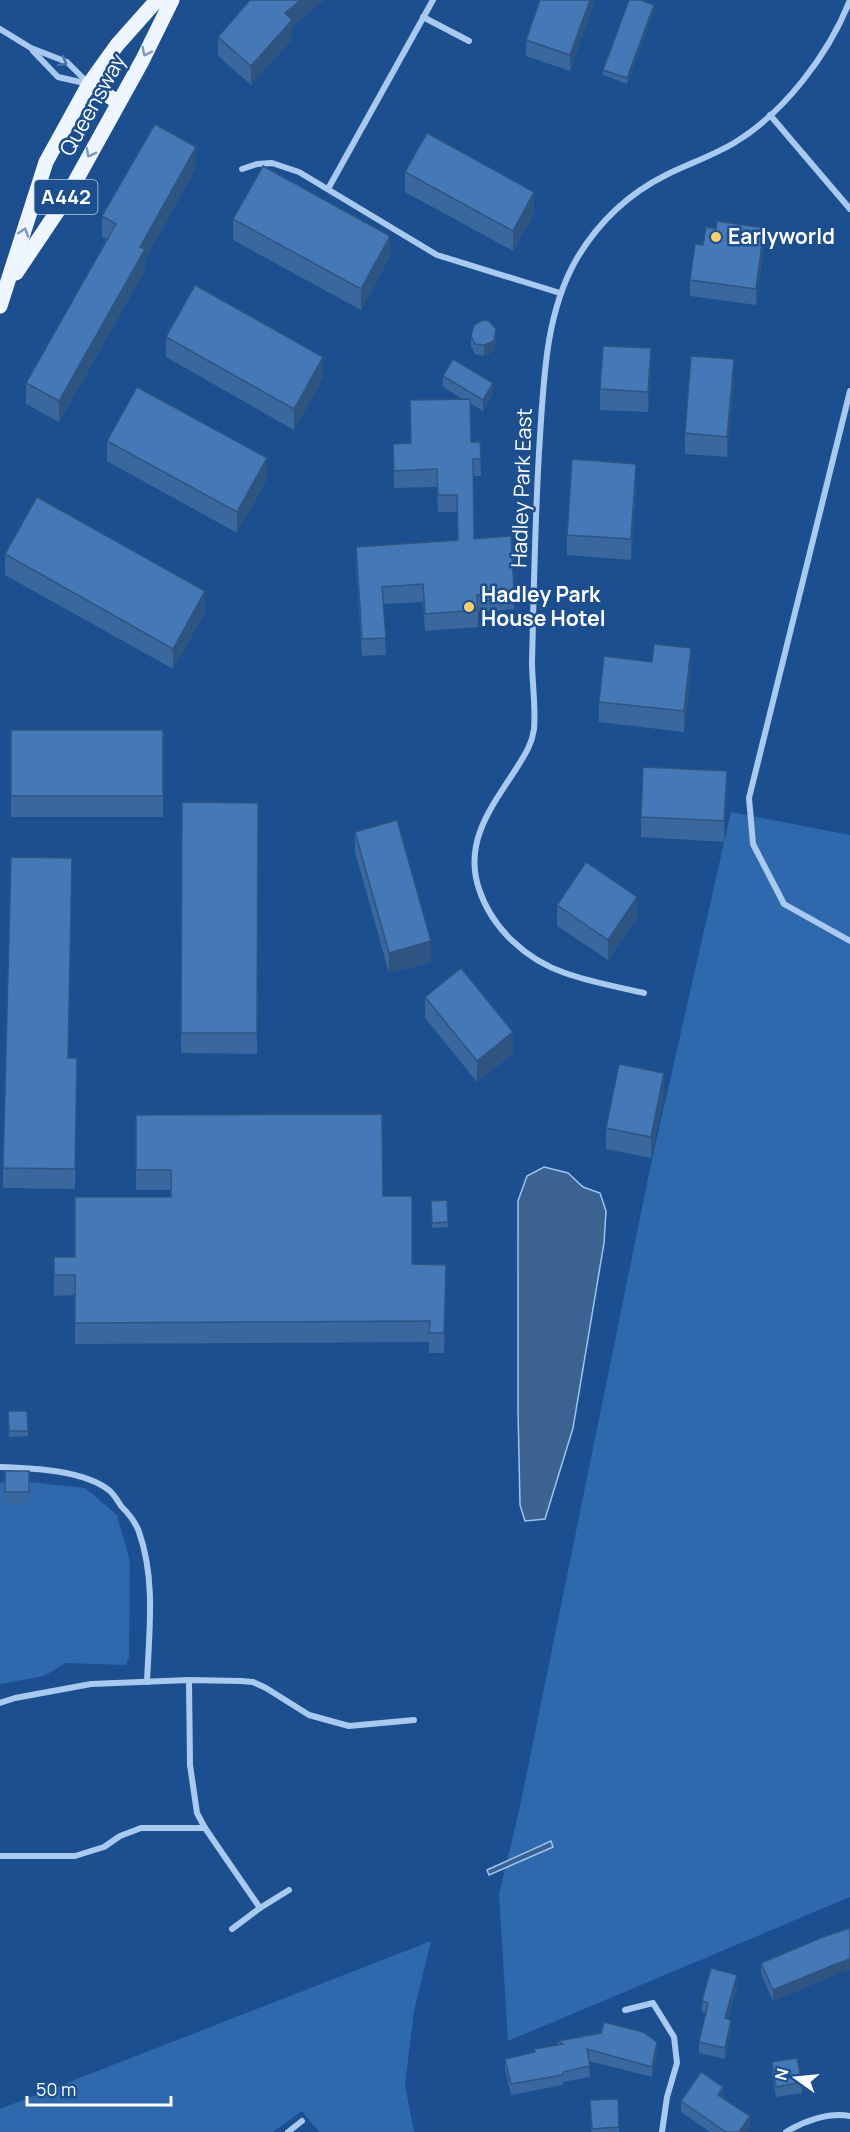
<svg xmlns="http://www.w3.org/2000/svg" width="850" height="2132" font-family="Manrope,sans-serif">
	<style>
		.green { fill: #2e69ad }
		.water { fill: #3c6290; stroke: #9cc4f0; stroke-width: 1.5 }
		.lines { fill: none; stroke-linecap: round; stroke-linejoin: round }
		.minor { stroke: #a9c9ee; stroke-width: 6 }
		.primary { stroke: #f0f6ff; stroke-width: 15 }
		.wall { fill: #3a679d }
		.shaded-wall { fill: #305480 }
		.building { fill: #4478b7; stroke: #305480; stroke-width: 1.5 }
		.oneway { stroke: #7b9ac1 }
		.oneway2 { stroke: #4674ac }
		.poi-dot { fill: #ffd166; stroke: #1b4f8f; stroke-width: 2 }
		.labels { text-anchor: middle; stroke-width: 5; stroke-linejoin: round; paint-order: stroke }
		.shield { fill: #1b4f8f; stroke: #bbcadd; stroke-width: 1.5 }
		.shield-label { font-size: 20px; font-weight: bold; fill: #fff }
		.street-label { font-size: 21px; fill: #fff; stroke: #1b4f8f }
		.poi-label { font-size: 21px; font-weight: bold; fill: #fff; stroke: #1b4f8f; text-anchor: start }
	</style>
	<rect width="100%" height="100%" fill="#1b4f8f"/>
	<g class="green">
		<polygon points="731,812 850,835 850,1897 508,2041 499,1894 519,1811 651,1164"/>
		<polygon points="5,1482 29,1482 85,1488 117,1515 130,1562 129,1657 126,1665 66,1663 44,1676 0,1684 0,1483"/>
		<polygon points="431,1941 414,2011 405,2085 414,2132 319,2132 302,2111 273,2132 0,2132 0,2109"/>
	</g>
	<g class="water">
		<polygon points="544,1167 568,1173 583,1187 600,1193 606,1211 604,1243 573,1428 545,1519 525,1521 520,1505 518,1409 518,1201 527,1176"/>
		<polygon points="551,1841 553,1847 489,1875 487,1870"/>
	</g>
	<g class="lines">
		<g class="minor">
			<polyline points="423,17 469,41"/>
			<polyline points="0,29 31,48 67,62 88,83"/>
			<polyline points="33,51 58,77 89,84"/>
			<polyline points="770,115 850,209"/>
			<polyline points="242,169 257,164 272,163 299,172 437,255 560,293"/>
			<polyline points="328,189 433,0"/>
			<polyline points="850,391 749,798 753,844 784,904 850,941"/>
			<path d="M644 993C618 987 590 982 565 973 527 960 492 929 479 889 463 842 492 806 516 769 524 756 532 745 534 729 536 707 532 683 532 661 534 586 535 510 540 436 544 376 546 313 576 260 597 224 628 194 666 175 688 164 712 156 734 143 784 113 829 54 850 0"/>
			<path d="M0 1467C31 1468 85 1470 110 1491 114 1495 118 1501 121 1506 128 1513 136 1523 139 1532 156 1580 149 1632 147 1682"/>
			<polyline points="189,1680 190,1765 197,1813 205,1828 260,1908 289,1890"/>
			<polyline points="0,1703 15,1698 91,1684 189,1680 241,1681 253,1682 266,1688 309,1715 349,1726 414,1720"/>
			<polyline points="0,1856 75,1856 104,1847 120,1836 141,1828 205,1828"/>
			<polyline points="232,1929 260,1908"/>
			<polyline points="625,2010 653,2003 674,2037 677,2063 667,2097 662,2132"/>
			<polyline points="288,2132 302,2121"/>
			<path d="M786 2132C804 2121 829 2112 850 2116"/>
		</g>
		<g class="primary">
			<polyline points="89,84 118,102"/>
			<polyline points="16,273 65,200 142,61 172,0"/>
			<polyline points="0,306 46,162 89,84 117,45 157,0"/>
		</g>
	</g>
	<g class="wall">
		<polygon points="250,0 324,0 292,27 292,39 251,85 218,56 218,37"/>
		<polygon points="595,0 570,71 526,56 526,40"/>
		<polygon points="654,10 627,84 603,75 603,70"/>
		<polygon points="196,168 145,259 145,270 59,422 26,404 26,383 107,239 102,237 102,216"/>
		<polygon points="405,172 534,213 513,251 405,192"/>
		<polygon points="233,219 390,256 361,310 233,240"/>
		<polygon points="764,243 756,305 690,296 690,280 703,245"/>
		<polygon points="471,336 496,340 494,351 484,356 475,354 471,346"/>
		<polygon points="166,337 323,378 294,430 166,357"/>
		<polygon points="651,369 648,412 600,410 600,389"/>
		<polygon points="443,376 493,394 483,411 470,403 471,442 480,442 481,476 473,476 474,539 514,592 514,609 478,612 478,627 425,631 423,602 383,604 386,655 362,656 356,564 356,547 458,540 457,512 438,512 437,487 394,488 393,444 411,443 463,399 443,387"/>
		<polygon points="734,380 727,457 685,454 685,433"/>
		<polygon points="107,441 267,479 237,533 107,461"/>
		<polygon points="636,484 631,560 567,555 567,535"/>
		<polygon points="5,554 205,612 173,669 5,575"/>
		<polygon points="691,669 684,732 599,722 599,702"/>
		<rect x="11" y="730" width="152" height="87"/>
		<polygon points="727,792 724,842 641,837 641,817"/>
		<polygon points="182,802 258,803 257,1054 181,1053"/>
		<polygon points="355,832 431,962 389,973 355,852"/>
		<polygon points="557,905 637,918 608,960 557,926"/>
		<polygon points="425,997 513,1053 477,1082 425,1018"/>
		<polygon points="68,1058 77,1058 75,1189 3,1188 3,1168"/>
		<polygon points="664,1093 651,1158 606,1149 606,1128"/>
		<polygon points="136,1115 383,1196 412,1264 446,1265 444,1353 429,1353 429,1342 75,1344 75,1295 54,1296 54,1257 75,1257 171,1197 171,1190 136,1190"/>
		<polygon points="447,1200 448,1227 432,1228 431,1201"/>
		<polygon points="8,1411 27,1411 28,1436 9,1437"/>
		<rect x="5" y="1471" width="24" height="32"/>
		<polygon points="761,1963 836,1974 773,2001 761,1973"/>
		<polygon points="737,1986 728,2019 731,2030 725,2059 699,2053 699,2042 706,2013 702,2012 702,2001"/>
		<polygon points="558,2041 657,2053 652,2077 589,2061 590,2077 563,2082 563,2085 511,2095 505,2069 505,2059 534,2053 534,2049 558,2045"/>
		<polygon points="772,2062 802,2082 802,2093 776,2097 772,2073"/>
		<polygon points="618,2099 619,2132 591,2132 590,2100"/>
		<polygon points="723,2099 750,2126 746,2132 710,2132 681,2112 681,2101"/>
	</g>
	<g class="shaded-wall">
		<polygon points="301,0 324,0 292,27 292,39 251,85 251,66 285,13"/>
		<polygon points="590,0 595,0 570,71 570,55"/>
		<polygon points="654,5 654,10 627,84 627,78"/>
		<polygon points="196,147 196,168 145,259 145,270 59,422 59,401 140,247"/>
		<polygon points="534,192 534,213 513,251 513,231"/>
		<polygon points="764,228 764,243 756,305 756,289"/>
		<polygon points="390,236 390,256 361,310 361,289"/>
		<polygon points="496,329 496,340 494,351 484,356 484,345"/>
		<polygon points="651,348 651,369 648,412 648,392"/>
		<polygon points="323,357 323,378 294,430 294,409"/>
		<polygon points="734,359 734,380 727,457 727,437"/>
		<polygon points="493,383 493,394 483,411 483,400"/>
		<polygon points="267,458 267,479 237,533 237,512"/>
		<polygon points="636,464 636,484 631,560 631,539"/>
		<polygon points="205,591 205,612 173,669 173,649"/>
		<polygon points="691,648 691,669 684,732 684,711"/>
		<polygon points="727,771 727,792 724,842 724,821"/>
		<polygon points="637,897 637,918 608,960 608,940"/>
		<polygon points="431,941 431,962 389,973 389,953"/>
		<polygon points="513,1032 513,1053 477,1082 477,1061"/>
		<polygon points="664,1073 664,1093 651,1158 651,1137"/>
		<polygon points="850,1959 850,1970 836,1974 773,2001 773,1990 836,1964"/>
		<polygon points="737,1975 737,1986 725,2029 725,2018"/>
		<polygon points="731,2020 731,2030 725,2059 725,2048"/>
		<polygon points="657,2042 657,2053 652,2077 652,2067"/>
		<polygon points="723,2087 723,2098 718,2106 718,2095"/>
		<polygon points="750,2116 750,2126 746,2132 739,2132"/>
	</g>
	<g class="building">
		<polygon points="250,0 301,0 285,13 292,20 251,66 218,37"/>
		<polygon points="540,0 590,0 570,55 526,40"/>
		<polygon points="629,0 641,0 654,5 627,78 603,70"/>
		<polygon points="155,124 196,147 140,247 145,249 59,401 26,383 116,224 102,216"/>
		<polygon points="427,133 534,192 513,231 405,172"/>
		<polygon points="263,166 390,236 361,289 233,219"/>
		<polygon points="717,221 764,228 756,289 690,280 695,244 703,245 706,227 716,229"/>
		<polygon points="195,285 323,357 294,409 166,337"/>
		<polygon points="483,320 489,321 496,329 494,341 484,345 475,344 471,336 474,325"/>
		<polygon points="603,346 651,348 648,392 600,389"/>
		<polygon points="691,356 734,359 727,437 685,433"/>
		<polygon points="453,359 493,383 483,400 443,376"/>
		<polygon points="137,387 267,458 237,512 107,441"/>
		<polygon points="470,399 471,442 480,442 481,459 473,459 474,539 511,536 514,592 477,595 478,610 425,614 423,584 382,587 386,638 362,639 356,547 458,540 457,495 438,495 437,469 394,471 393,444 411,443 410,400"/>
		<polygon points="572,459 636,464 631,539 567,535"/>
		<polygon points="37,497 205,591 173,649 5,554"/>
		<polygon points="654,644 691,648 684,711 599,702 604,656 652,662"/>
		<rect x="11" y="730" width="152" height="66"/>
		<polygon points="643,767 727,771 724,821 641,817"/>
		<polygon points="182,802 258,803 257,1033 181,1033"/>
		<polygon points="397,820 431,941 389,953 355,832"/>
		<polygon points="11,857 72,858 68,1058 77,1058 75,1169 3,1168"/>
		<polygon points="586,862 637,897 608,940 557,905"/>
		<polygon points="461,968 513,1032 477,1061 425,997"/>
		<polygon points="619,1064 664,1073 651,1137 606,1128"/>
		<polygon points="382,1114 383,1196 412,1196 412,1264 446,1265 444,1333 429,1333 430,1321 75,1323 75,1275 54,1275 54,1257 75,1257 75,1197 171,1197 171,1170 136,1170 136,1115"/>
		<polygon points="447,1200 448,1222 432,1223 431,1201"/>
		<polygon points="8,1411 27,1411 28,1431 9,1431"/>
		<rect x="5" y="1471" width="24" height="21"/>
		<polygon points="850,1928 850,1959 836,1964 773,1990 761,1963 823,1937"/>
		<polygon points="711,1968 737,1975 725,2018 731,2020 725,2048 699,2042 708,2003 702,2001"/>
		<polygon points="604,2022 643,2032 657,2042 652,2067 587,2049 590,2066 563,2072 563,2075 511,2084 505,2059 535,2052 534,2049 563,2044 558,2041 601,2033"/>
		<polygon points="797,2058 802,2082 776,2087 772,2062"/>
		<polygon points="701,2072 723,2087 718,2095 750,2116 739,2132 726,2132 681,2101"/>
		<polygon points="618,2099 619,2127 592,2129 590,2100"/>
	</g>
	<defs><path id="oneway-chevron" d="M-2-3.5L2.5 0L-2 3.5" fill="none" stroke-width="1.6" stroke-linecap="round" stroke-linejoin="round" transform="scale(1.5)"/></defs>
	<g class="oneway">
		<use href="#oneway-chevron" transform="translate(146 52) rotate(117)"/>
		<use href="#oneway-chevron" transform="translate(90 153) rotate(118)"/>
		<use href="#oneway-chevron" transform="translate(24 232) rotate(-72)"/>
	</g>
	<use class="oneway2" href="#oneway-chevron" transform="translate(63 62) rotate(29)"/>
	<g class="poi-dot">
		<circle cx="716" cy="237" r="6"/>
		<circle cx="469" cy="607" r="6"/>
	</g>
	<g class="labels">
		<rect class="shield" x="34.5" y="180" width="63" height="34" rx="4.5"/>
		<g class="shield-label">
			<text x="66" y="204">A442</text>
		</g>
		<g class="street-label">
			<text transform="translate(93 105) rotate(-61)" y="7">Queensway</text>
			<text transform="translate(522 488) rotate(-88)" y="7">Hadley Park East</text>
		</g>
		<g class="poi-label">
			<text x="728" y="244">Earlyworld</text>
			<text x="481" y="602">Hadley Park<tspan x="481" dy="24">House Hotel</tspan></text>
		</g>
	</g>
	<g transform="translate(796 2078) rotate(285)" stroke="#1b4f8f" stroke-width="4.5" paint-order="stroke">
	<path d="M0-4.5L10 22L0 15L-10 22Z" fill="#ffffff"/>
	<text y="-9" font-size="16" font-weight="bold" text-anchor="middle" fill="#ffffff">N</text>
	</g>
	<path d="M27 2096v9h144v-9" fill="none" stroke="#ffffff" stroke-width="3"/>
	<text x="36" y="2096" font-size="18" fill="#ffffff" stroke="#1b4f8f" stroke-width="4.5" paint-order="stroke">50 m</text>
</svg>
